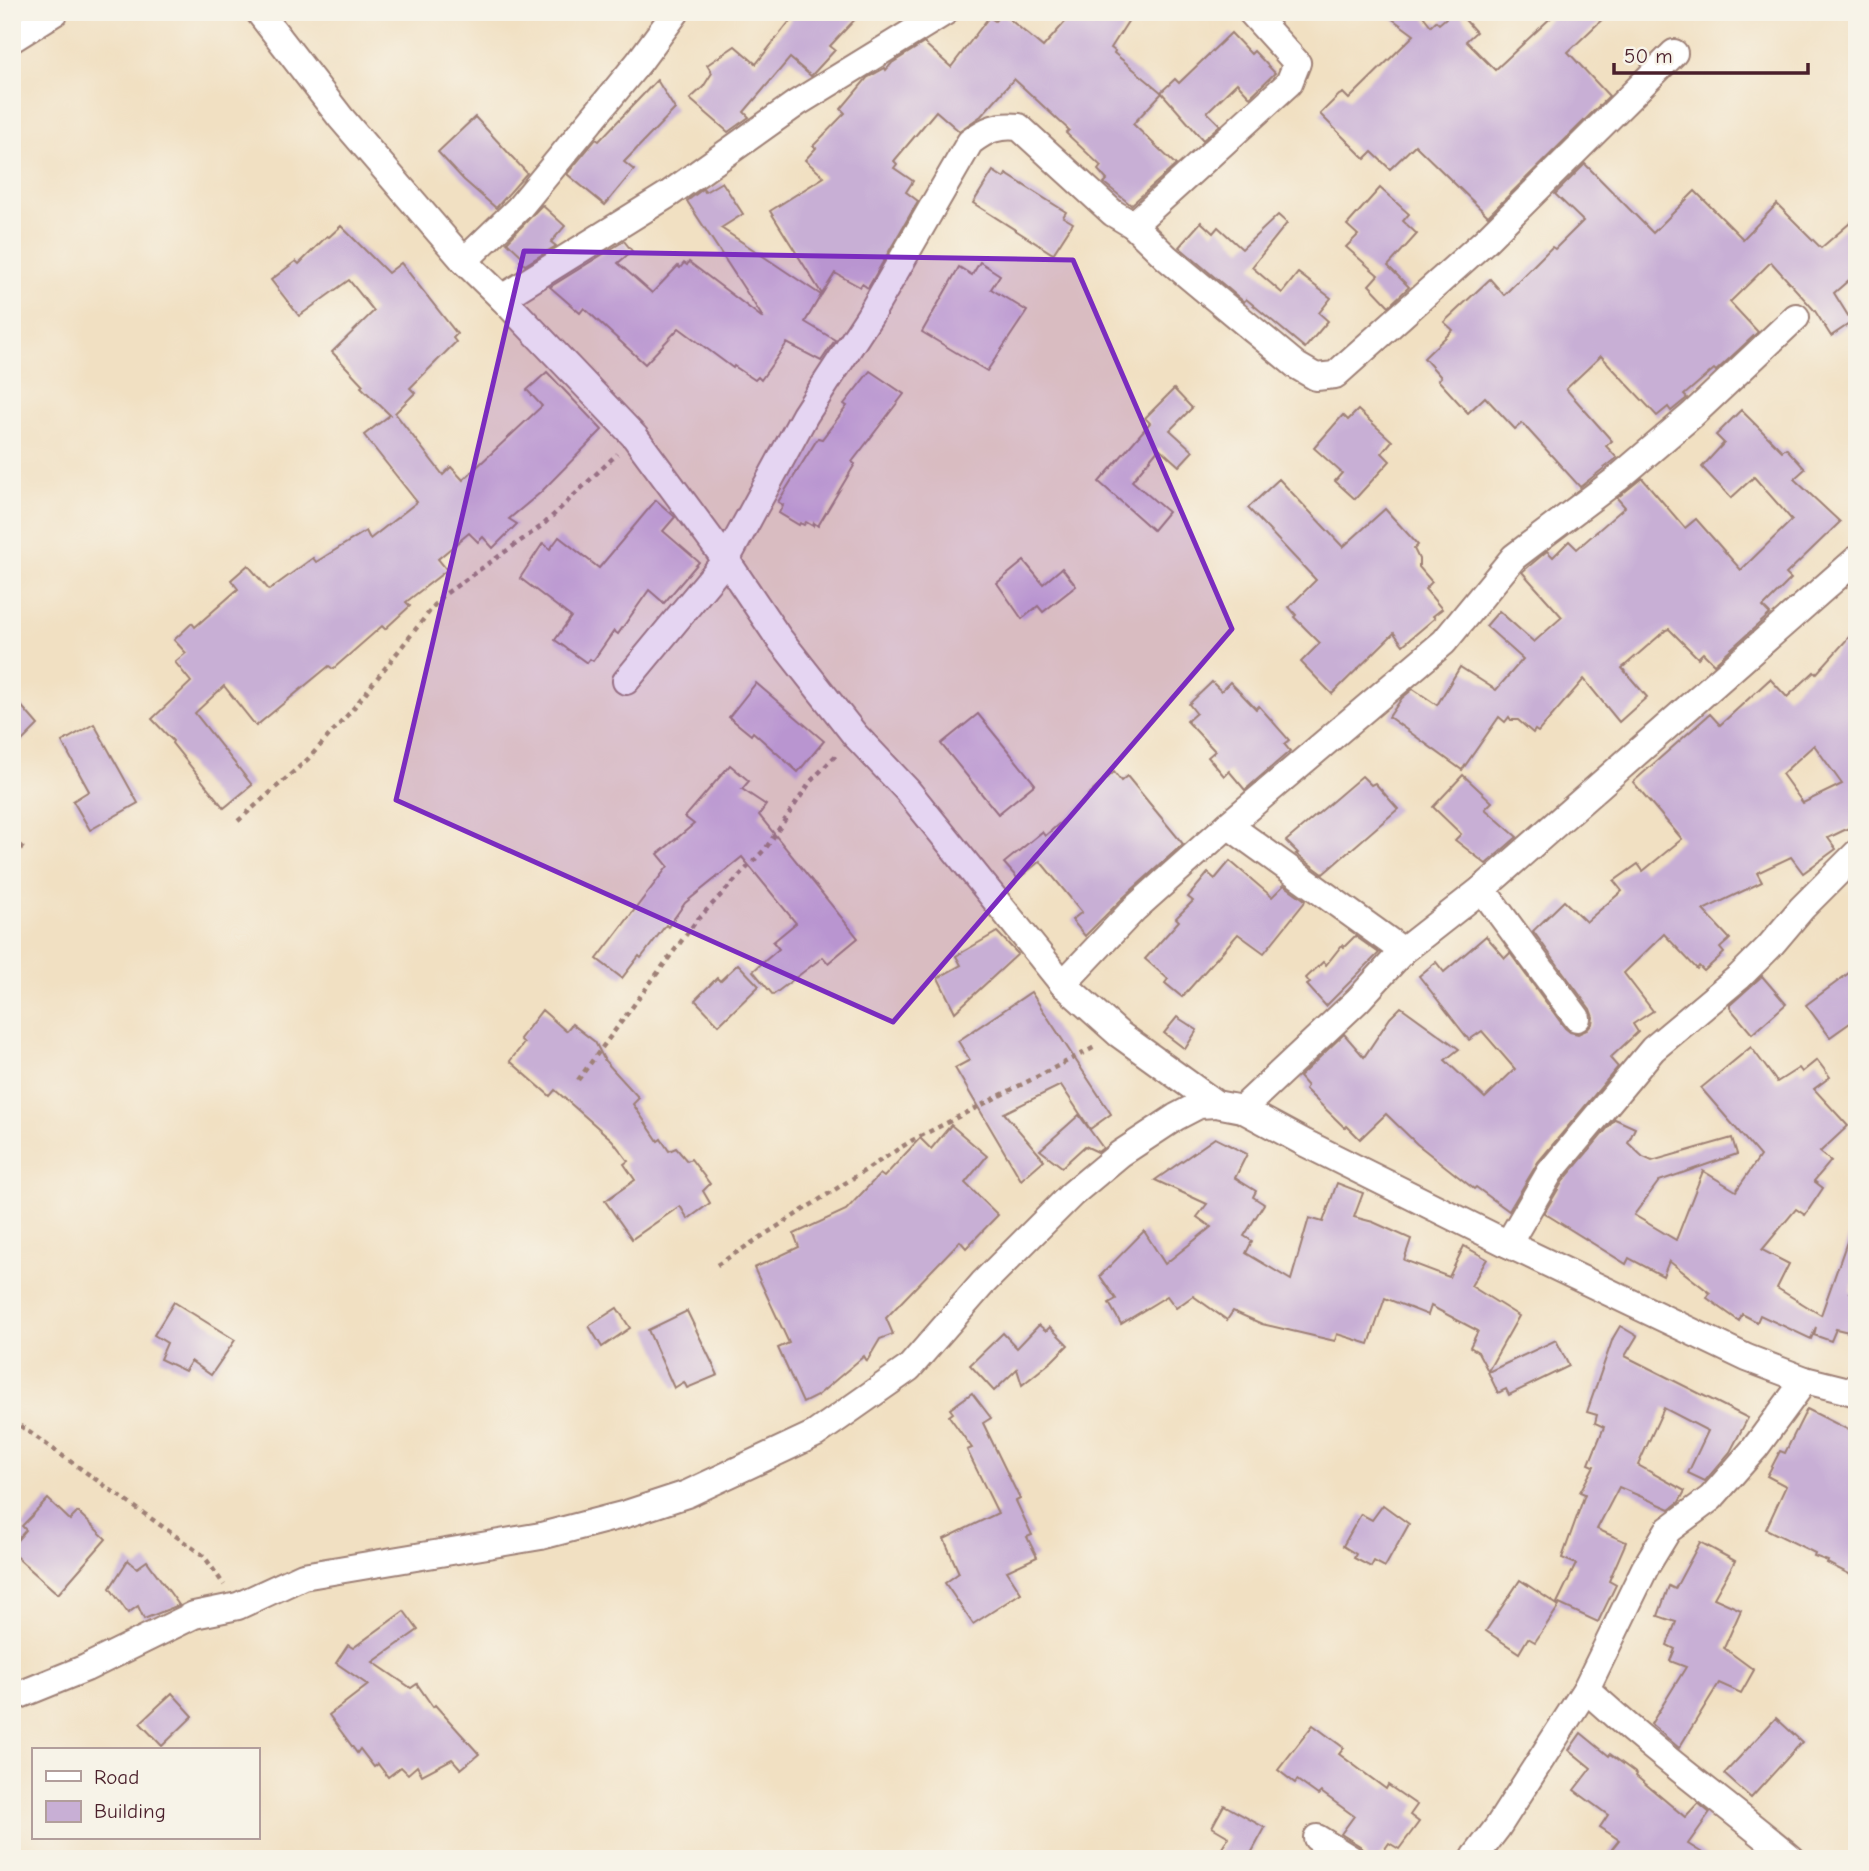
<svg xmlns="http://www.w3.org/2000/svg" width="1869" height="1871" font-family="'Comic Neue',sans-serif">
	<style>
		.building { fill: #c8afd5; fill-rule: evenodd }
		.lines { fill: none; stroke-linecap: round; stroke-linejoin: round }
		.street-casing { stroke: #9e8076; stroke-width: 30 }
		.path { stroke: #9e8076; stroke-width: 4.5; stroke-dasharray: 5 5; stroke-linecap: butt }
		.street { stroke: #fff; stroke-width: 26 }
		.marked { fill: #7b2cbf; fill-opacity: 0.2; stroke: #7b2cbf; stroke-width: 5; stroke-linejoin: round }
	</style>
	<rect width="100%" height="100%" fill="#f7f3e8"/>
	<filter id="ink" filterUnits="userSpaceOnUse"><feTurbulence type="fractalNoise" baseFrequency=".0143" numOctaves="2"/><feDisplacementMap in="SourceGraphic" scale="14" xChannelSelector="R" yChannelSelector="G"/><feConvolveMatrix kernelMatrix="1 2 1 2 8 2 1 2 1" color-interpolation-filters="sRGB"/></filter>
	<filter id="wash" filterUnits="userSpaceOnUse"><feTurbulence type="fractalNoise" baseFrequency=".00686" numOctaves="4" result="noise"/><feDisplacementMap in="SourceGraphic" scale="28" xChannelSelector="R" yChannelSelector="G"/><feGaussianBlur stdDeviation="1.57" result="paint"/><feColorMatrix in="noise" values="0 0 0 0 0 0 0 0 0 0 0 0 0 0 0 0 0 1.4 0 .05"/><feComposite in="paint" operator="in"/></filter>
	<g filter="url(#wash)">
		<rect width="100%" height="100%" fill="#f1e0c2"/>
		<g id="blocks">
			<g class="building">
				<polygon points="797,12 862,12 830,46 835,50 811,76 790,58 744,112 749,117 728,132 690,99 703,87 712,73 707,65 735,46 756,64"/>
				<polygon points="1074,12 1134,12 1111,48 1115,51 1114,53 1162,93 1133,124 1176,165 1131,205 1104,183 1107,180 1098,170 1101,166 1066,133 1069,130 1014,79 981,116 959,131 936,111 894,161 897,164 894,168 913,181 906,192 918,201 868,288 862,284 860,287 835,273 822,294 770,211 824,177 805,160 816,148 813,146 845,113 841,109 867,78 885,68 886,70 892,63 924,43 951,67 989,17 995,21 1002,13 1043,47"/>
				<polygon points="1383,12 1420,12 1431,26 1436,21 1439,24 1453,12 1458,12 1476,32 1466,41 1495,70 1557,12 1610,12 1568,52 1609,96 1488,216 1415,145 1390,169 1372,152 1365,159 1320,114 1339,95 1343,93 1349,99 1414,35"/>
				<polygon points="1231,33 1251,54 1254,51 1275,73 1250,97 1237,83 1207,112 1220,125 1203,140 1161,92 1175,79 1179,83"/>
				<polygon points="657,80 675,109 624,162 634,170 605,205 567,174 596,139 599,141"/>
				<polygon points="475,117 527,173 496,208 464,180 438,152"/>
				<polygon points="1585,164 1653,233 1695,191 1743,239 1777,204 1821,248 1857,217 1857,273 1834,293 1852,322 1831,336 1815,311 1771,262 1730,302 1758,332 1716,371 1714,369 1684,395 1687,398 1671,411 1668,407 1657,416 1601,356 1566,389 1612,441 1606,446 1617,458 1580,487 1522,423 1515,429 1485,397 1468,413 1438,380 1441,377 1424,358 1453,330 1444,322 1490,279 1504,295 1552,247 1555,249 1583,221 1555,194"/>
				<polygon points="993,171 1004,178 1006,174 1066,212 1063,217 1073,223 1053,254 973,203"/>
				<polygon points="722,182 743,214 721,228 821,295 805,322 835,340 821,361 787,343 761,380 758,377 755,380 734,366 733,368 679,328 645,364 584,308 580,313 550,287 624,241 632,251 618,263 652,293 678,266 680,268 684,263 687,265 689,262 764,319 687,201 703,189 705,192"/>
				<polygon points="1380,188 1409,214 1403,221 1417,234 1388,266 1409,287 1389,306 1369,285 1378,275 1346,247 1358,235 1347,225"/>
				<polygon points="542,205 565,226 551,242 556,246 525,265 520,261 523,257 507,242"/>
				<polygon points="1278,215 1287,223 1252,267 1282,293 1298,273 1331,298 1319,313 1328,321 1305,348 1246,299 1244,302 1179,247 1201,222 1213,233 1218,227 1242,249"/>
				<polygon points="341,226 388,273 401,263 457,334 453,338 456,342 410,388 415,393 395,413 443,475 451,467 463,480 542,406 527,390 547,372 602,430 540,493 509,519 517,524 493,548 483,537 478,542 469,533 438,559 447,570 406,602 410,606 385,629 382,626 333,669 329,666 256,726 224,686 195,713 252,785 224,808 172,743 173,741 152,719 191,682 175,662 186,653 174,640 192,623 195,627 238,589 231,580 248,565 269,590 313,558 316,562 366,531 370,539 417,502 364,435 390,415 361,387 363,385 332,352 374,311 349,280 299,316 271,280 296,261 299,264 327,236 329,237"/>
				<polygon points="980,262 1000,275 991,289 1027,311 987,371 922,332 959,267 972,275"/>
				<polygon points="870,371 904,394 852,462 855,464 818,526 814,523 813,526 806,522 804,525 800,523 799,525 779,513 783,505 778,502 818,438 822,439 847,406 844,404"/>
				<polygon points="1174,389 1192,408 1170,430 1193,451 1179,466 1159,448 1132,481 1168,512 1153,530 1099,482 1150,423 1145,418"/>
				<polygon points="1358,410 1392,441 1382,453 1390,461 1355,499 1335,481 1342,473 1314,448 1343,415 1348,420"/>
				<polygon points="1741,410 1782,451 1786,448 1805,469 1794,479 1840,522 1786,574 1791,579 1763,607 1770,614 1714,664 1703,653 1698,658 1669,629 1666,630 1622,668 1647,697 1619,722 1584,679 1538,732 1535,730 1533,733 1518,720 1511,720 1509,717 1505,722 1499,717 1462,770 1389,717 1402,698 1413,689 1437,705 1460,667 1496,690 1523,659 1486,626 1499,611 1534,642 1562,617 1522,572 1547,551 1553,557 1569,541 1577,549 1625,507 1617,498 1642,478 1685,528 1696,519 1741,570 1792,520 1754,477 1731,498 1702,467 1724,443 1716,435"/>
				<polygon points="1279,479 1343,547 1385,509 1418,545 1414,549 1419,559 1419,567 1432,582 1425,589 1442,609 1433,616 1435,618 1403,645 1394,633 1332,694 1301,662 1320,643 1294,617 1296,615 1289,607 1316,580 1248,508"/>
				<polygon points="656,500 675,517 663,531 699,562 664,603 649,590 618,634 614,631 593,661 590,659 587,663 555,640 571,617 520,578 543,543 550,549 559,537 599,568"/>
				<polygon points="1024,561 1043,584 1062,568 1076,586 1043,612 1038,606 1022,619 997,583"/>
				<path d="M1857 628V824L1828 838 1836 849 1803 873 1791 857 1757 873 1762 882 1703 910 1730 939 1720 948 1724 953 1704 971 1699 966 1697 969 1664 934 1624 973 1653 1011 1633 1024 1638 1032 1610 1058 1618 1067 1538 1162 1509 1211 1476 1187 1474 1189 1417 1144 1386 1114 1360 1139 1347 1126 1345 1128 1305 1089 1307 1086 1299 1077 1344 1034 1364 1057 1390 1018 1401 1007 1459 1049 1445 1060 1485 1098 1515 1069 1482 1031 1469 1040 1419 976 1436 962 1444 972 1486 936 1505 958 1510 953 1565 1028 1570 1032 1578 1034 1587 1030 1592 1024 1593 1017 1590 1009 1533 931 1564 901 1586 922 1622 891 1614 881 1638 864 1643 871 1682 839 1633 782 1710 714 1720 725 1770 679 1787 697 1814 672 1816 674ZM1814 745 1842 784 1803 803 1782 774Z"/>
				<polygon points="1212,682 1221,691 1230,682 1256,709 1259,706 1289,740 1284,744 1290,751 1245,790 1229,771 1224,776 1208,757 1215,751 1187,721 1196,713 1189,704"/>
				<polygon points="756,683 824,741 798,772 753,732 751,735 729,717"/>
				<polygon points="12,695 38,725 21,742 12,727"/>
				<polygon points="978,714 1035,784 998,814 941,744"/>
				<polygon points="94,724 138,803 90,830 73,801 89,791 62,742"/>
				<polygon points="730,765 749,781 742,789 766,805 759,815 858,938 828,963 823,957 773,995 753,971 779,949 773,942 796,923 742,857 685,903 668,927 666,925 641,958 639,956 622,978 597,959 668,866 658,854 694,824 685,817"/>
				<polygon points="1114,772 1121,781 1127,776 1183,844 1124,897 1085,936 1072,920 1082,912 1040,861 1018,879 1004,863 1042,832 1045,836 1090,797 1088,795"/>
				<polygon points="1463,775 1492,802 1485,809 1517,837 1486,864 1455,840 1461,834 1433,807"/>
				<polygon points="1362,776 1371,785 1375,783 1398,809 1323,874 1296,854 1298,853 1286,841"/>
				<polygon points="1230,861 1272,897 1284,885 1305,900 1304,903 1264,953 1238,934 1182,997 1165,983 1168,979 1145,959 1179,921 1176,918 1193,901 1188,897 1208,873 1215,879"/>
				<polygon points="997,932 1018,954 955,1012 938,978 961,965 956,956"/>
				<polygon points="1355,936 1379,953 1326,1006 1307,985 1310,983 1306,978 1323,962 1326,965 1342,945 1344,947"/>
				<polygon points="738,964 759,986 719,1025 695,1000 717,978 720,981"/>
				<polygon points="1857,967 1857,1018 1830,1037 1806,1005"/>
				<polygon points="1762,976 1786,1004 1752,1034 1730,1008 1730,1005"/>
				<polygon points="1031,992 1111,1114 1090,1129 1061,1085 1004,1113 1044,1160 1021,1180 955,1068 970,1060 958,1041"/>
				<polygon points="542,1010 566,1031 572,1024 595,1042 605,1061 639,1098 633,1104 658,1141 661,1139 669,1151 676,1148 687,1161 691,1159 710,1184 703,1191 710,1203 688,1219 680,1206 632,1239 605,1201 635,1180 624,1164 628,1161 612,1140 555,1090 550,1096 510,1061 524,1043 520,1039"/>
				<polygon points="1177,1017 1197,1030 1185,1049 1164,1033"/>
				<polygon points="1751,1047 1777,1082 1799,1068 1802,1072 1817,1060 1830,1077 1814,1089 1848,1126 1820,1152 1831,1161 1814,1181 1823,1188 1805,1215 1796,1209 1762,1250 1789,1264 1777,1288 1821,1315 1854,1222 1857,1223 1857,1273 1850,1292 1857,1294 1857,1334 1836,1329 1831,1341 1814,1335 1816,1327 1811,1339 1760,1315 1757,1322 1742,1314 1739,1321 1707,1298 1710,1293 1669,1261 1663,1276 1629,1258 1626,1264 1544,1213 1563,1181 1615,1119 1635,1128 1628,1143 1643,1157 1652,1161 1732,1138 1737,1154 1659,1181 1634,1215 1676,1240 1703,1171 1736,1191 1760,1156 1701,1088"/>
				<polygon points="1079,1115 1103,1148 1098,1152 1085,1146 1062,1167 1040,1150"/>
				<polygon points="951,1125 987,1156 965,1183 998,1215 966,1248 960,1241 886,1318 893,1334 880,1339 867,1361 864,1356 817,1396 803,1403 778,1348 789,1343 754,1268 799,1247 794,1234 846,1210 880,1174 884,1177 920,1138 931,1149"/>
				<polygon points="1215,1138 1247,1154 1235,1178 1256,1191 1253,1197 1264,1204 1244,1236 1252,1241 1246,1253 1291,1280 1309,1218 1323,1222 1337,1183 1363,1193 1354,1217 1373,1222 1411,1239 1404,1260 1449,1277 1464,1246 1487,1259 1471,1286 1519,1316 1488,1371 1478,1352 1470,1347 1478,1331 1431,1306 1428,1315 1385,1298 1369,1344 1337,1334 1335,1341 1262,1324 1233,1311 1227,1320 1193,1296 1176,1308 1167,1296 1121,1324 1109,1303 1116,1299 1100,1276 1144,1231 1165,1264 1211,1227 1197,1217 1207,1204 1155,1180"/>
				<polygon points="174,1302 235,1340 211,1375 191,1361 185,1371 160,1359 167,1343 154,1335"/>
				<polygon points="617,1308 630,1328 602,1347 589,1326"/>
				<polygon points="687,1311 718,1375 687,1388 684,1382 674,1388 648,1330"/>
				<polygon points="1039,1325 1046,1331 1050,1327 1068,1345 1052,1361 1022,1385 1017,1369 994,1391 970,1365 1003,1333 1017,1348"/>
				<polygon points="1620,1326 1637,1336 1625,1356 1748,1418 1730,1452 1705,1481 1688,1473 1708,1431 1664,1408 1638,1465 1685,1491 1679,1502 1670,1509 1619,1487 1597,1529 1626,1542 1609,1581 1616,1585 1598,1622 1557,1603 1576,1564 1562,1558 1585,1494 1580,1492 1594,1466 1589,1464 1604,1427 1595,1423 1597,1415 1587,1412 1613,1338"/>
				<polygon points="1556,1340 1569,1366 1509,1395 1506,1389 1498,1393 1488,1372"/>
				<polygon points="972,1393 991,1418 983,1423 1020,1499 1016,1501 1032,1535 1027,1537 1037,1557 1007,1571 1021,1593 973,1624 945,1583 959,1573 944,1539 998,1513 967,1450 972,1448 949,1416 953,1413 950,1409"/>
				<polygon points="1807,1409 1857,1434 1857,1578 1827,1563 1828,1561 1814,1556 1815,1553 1766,1529 1786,1486 1767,1476 1780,1451 1785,1453"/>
				<polygon points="48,1499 70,1520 78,1512 106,1539 58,1594 12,1553 12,1546 26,1530 22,1526"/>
				<polygon points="1383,1505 1409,1524 1385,1567 1374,1561 1371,1567 1354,1558 1356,1554 1343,1546 1361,1514 1372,1520"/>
				<polygon points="1700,1542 1735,1561 1714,1598 1741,1610 1724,1648 1754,1670 1741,1693 1719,1683 1679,1748 1651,1724 1686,1667 1670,1661 1675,1649 1667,1645 1676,1622 1658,1616 1669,1586 1675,1589"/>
				<polygon points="128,1560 137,1568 147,1561 179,1605 144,1619 138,1606 128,1613 110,1588"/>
				<polygon points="1520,1580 1559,1606 1535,1642 1528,1638 1519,1653 1486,1631"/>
				<polygon points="404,1611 418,1630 373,1662 411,1688 417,1684 433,1707 435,1705 479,1754 461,1769 452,1759 422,1775 417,1766 408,1774 401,1767 388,1777 378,1764 374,1767 360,1749 357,1753 329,1715 368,1685 336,1663 348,1645 353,1648"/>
				<polygon points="172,1693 193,1716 162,1746 140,1723"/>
				<polygon points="1776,1718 1802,1742 1751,1798 1724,1774"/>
				<polygon points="1313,1725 1344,1748 1339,1754 1386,1789 1388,1785 1417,1805 1410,1815 1419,1822 1399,1849 1389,1843 1378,1859 1367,1859 1364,1851 1360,1846 1341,1834 1354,1816 1321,1792 1318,1795 1297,1780 1295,1783 1278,1770"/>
				<polygon points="1581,1733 1609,1756 1610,1754 1637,1774 1636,1776 1685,1817 1698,1803 1710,1813 1688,1844 1712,1859 1604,1859 1619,1840 1600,1827 1608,1815 1574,1790 1591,1768 1569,1750"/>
				<polygon points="1224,1805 1265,1828 1248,1859 1215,1859 1229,1837 1212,1827"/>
			</g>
		</g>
	</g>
	<g filter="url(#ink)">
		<use href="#blocks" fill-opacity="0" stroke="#9e8076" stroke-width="2"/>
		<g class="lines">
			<defs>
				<g id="street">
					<polyline points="259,12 341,118 464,261 502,298 635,437 726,560 778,637 855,735 907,790 1063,984 1119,1034 1216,1104 1242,1109 1305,1143 1508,1244 1747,1358 1805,1380 1857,1393"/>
					<polyline points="12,39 55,12"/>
					<polyline points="1133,225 1289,83 1297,63 1251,12"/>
					<polyline points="464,261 519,208 639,62 676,12"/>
					<polyline points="502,298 669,194 797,103 945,12"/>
					<path d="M626 681 726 560 805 415 869 317 970 142C987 129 998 125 1019 127L1113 213 1133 225 1167 258 1297 366 1316 377 1335 375 1486 240 1674 53"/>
					<polyline points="1228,825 1403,951"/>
					<polyline points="1482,889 1577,1018"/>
					<polyline points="1063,984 1134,909 1228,825 1444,642 1514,557 1617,479 1692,415 1796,317"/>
					<polyline points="1242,1109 1358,1000 1403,951 1482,889 1857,559"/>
					<polyline points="1508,1244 1550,1172 1653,1049 1739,977 1769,947 1802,908 1857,853"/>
					<path d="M1586 1689C1651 1750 1724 1802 1792 1859"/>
					<polyline points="12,1698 86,1668 194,1615 238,1606 303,1576 541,1536 626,1514 687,1494 815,1434 909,1368 983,1283 1072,1194 1120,1154 1176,1117 1199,1105 1216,1104"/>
					<polyline points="1317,1838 1351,1859"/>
					<polyline points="1475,1857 1497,1828 1586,1689 1645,1568 1668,1530 1711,1498 1755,1448 1805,1380"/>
				</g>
			</defs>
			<use href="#street" class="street-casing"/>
			<g class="path">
				<polyline points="238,821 308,759 352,710 441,597 543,525 617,454"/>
				<polyline points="12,839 27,852"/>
				<polyline points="578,1080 697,920 766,848 811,781 838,753"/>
				<polyline points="717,1265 911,1141 1097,1046"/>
				<polyline points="12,1420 204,1556 224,1585"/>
			</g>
			<use href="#street" class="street"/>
		</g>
	</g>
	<path class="marked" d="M524 251 1073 260 1232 629 893 1022 396 800Z"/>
	<rect width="1869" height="1871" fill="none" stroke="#f7f3e8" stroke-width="42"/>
	<rect x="32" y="1748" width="228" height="91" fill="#f7f3e8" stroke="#b29e9c" stroke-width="2"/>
	<rect x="46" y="1771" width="35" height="10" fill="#ffffff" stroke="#b29e9c" stroke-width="2"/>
	<text x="94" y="1784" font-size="21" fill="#4a1f2b">Road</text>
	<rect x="46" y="1801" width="35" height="21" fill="#c8afd5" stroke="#b29e9c" stroke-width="2"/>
	<text x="94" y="1818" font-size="21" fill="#4a1f2b">Building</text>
	<path d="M1614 63v10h194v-10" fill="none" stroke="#4a1f2b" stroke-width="3.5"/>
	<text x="1624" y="63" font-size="21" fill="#4a1f2b" stroke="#f7f3e8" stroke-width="5" paint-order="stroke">50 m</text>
</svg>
